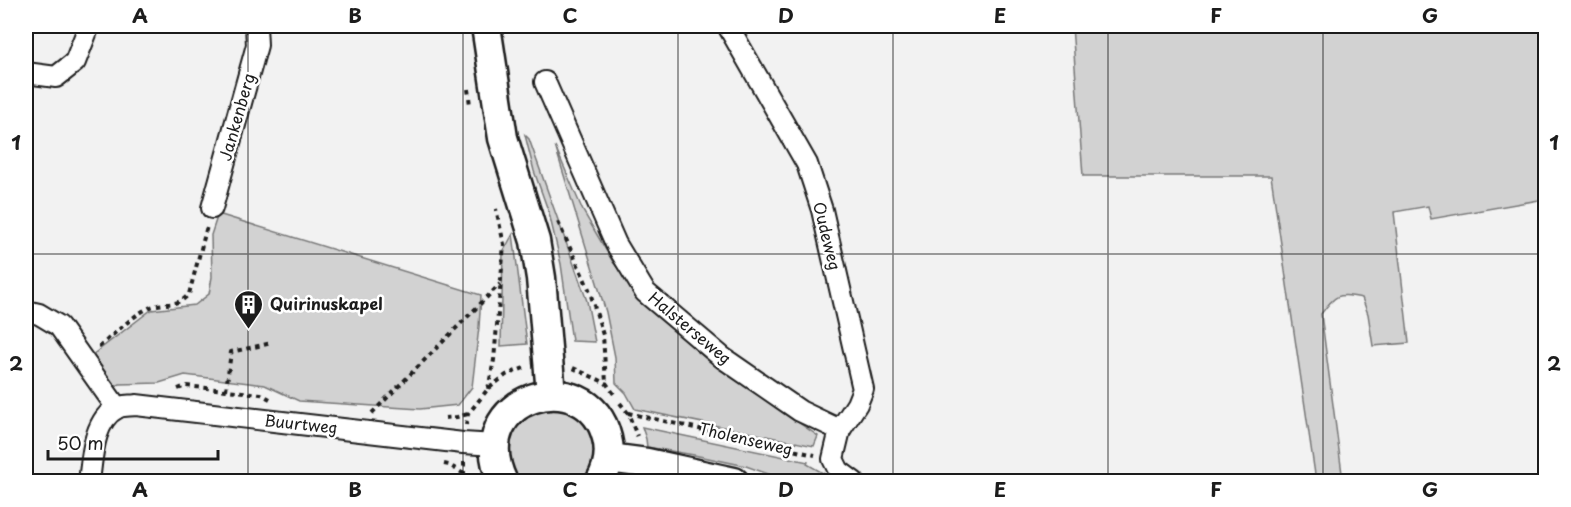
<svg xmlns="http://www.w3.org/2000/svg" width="1571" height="507" font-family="'Playpen Sans',sans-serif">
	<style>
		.green { fill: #d2d2d2; stroke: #777; stroke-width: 1.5 }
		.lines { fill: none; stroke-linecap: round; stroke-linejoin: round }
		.street-casing { stroke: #1c1c1c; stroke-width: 24 }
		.secondary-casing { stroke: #1c1c1c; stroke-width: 33 }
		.path { stroke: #1c1c1c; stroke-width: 4; stroke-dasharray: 4.5 4.5; stroke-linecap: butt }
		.street { stroke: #fff; stroke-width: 20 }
		.secondary { stroke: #fff; stroke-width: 28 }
		.grid { fill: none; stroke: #1c1c1c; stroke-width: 1.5; stroke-opacity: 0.55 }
		.labels { text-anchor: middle; stroke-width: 5; stroke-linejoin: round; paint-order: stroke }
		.street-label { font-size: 16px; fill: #1c1c1c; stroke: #fff }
		.poi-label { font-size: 16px; font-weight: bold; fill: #1c1c1c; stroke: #fff; text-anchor: start }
		.neatline { fill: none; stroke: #1c1c1c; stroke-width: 2 }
		.grid-label { font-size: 20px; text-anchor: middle; font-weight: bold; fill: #1c1c1c }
	</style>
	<rect width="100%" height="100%" fill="#f2f2f2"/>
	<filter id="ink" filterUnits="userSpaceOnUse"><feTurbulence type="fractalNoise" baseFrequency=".0167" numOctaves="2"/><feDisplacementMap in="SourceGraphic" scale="12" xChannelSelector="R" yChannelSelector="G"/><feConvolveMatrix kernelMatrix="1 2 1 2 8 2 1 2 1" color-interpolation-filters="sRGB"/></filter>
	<g filter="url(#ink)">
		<g class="green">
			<path d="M1072 26H1545V200H1539L1431 219 1428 206 1394 212 1409 343 1373 346 1368 314 1362 298C1338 292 1335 295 1321 314L1343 481H1316L1271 176H1083Z"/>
			<polygon points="525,135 529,139 587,301 595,342 572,341 561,264 549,213 534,171"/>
			<polygon points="555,146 583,211 613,262 652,310 705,358 818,436 814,446 635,409 626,393 616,383 615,357 606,312"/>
			<polygon points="218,214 481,295 479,327 472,387 458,405 420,409 299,401 265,385 185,375 159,383 120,384 114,387 91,356 151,310 195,305 209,294 212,277 211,235"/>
			<polygon points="513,234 527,344 501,346 503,252"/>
			<polygon points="562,407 583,420 595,442 595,458 589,474 583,482 518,482 512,474 506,442 523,415"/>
			<polygon points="642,427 808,462 807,464 837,481 788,481 746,466 694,455 647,447 646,439"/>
		</g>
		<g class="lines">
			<defs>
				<g id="street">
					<polyline points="728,26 807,164 822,210 863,389 857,404 840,430 833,459 839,471 854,482"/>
					<polyline points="26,73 56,77 75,62 89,26"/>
					<polyline points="545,82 616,244 645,292 723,358 800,411 840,430"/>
					<polyline points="212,208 257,45 256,26"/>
					<polyline points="26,311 39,314 59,326 117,408"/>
					<path d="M89 482C92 459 93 420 117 408 122 405 130 406 136 405L463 443 495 445"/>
				</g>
				<g id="secondary">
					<polyline points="486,26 503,138 535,241 541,278 551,394"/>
					<polyline points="609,458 647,463 734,482"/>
					<path d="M503 482C462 396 588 360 607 438 611 453 608 468 600 482"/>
				</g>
			</defs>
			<use href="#street" class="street-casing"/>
			<use href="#secondary" class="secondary-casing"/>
			<g class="path">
				<polyline points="468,89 470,105"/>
				<polyline points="558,222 589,289 603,335 606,383"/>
				<path d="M99 347C112 336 135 313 151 307 167 301 177 308 189 294L207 226"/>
				<polyline points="573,368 606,383 614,394"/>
				<polyline points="178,389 186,386 226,390 261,394 270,399"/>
				<polyline points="488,389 494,360 504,244 496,209"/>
				<polyline points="226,390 231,352 272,343"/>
				<polyline points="620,403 628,413 637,436"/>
				<polyline points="372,413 500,284"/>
				<polyline points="628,413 815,455"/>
				<polyline points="445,418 457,417 468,414"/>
				<polyline points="466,425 468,414 488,389 506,375 524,368"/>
				<polyline points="464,462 464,474 468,482"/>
				<polyline points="444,464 449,465 464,474"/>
			</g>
			<use href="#street" class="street"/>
			<use href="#secondary" class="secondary"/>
		</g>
	</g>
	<path class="grid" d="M248 26V482M463 26V482M678 26V482M893 26V482M1108 26V482M1323 26V482M26 254H1546"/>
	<defs>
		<symbol id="building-pin" viewBox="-11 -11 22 30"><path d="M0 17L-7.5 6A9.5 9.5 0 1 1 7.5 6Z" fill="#1c1c1c" stroke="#fff"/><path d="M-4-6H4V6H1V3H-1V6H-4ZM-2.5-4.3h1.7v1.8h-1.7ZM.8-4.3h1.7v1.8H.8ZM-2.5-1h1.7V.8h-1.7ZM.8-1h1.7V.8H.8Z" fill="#fff"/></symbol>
	</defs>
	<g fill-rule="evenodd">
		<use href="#building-pin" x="232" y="288" width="33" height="45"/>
	</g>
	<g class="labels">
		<g class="street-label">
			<text transform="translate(237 117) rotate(-74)" y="6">Jankenberg</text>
			<text transform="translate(827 236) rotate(76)" y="6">Oudeweg</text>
			<text transform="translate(690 328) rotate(40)" y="6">Halsterseweg</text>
			<text transform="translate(301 424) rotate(6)" y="6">Buurtweg</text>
			<text transform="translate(746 439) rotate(13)" y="6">Tholenseweg</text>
		</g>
		<g class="poi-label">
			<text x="270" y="310">Quirinuskapel</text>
		</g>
	</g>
	<rect width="1571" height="507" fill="none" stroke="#fff" stroke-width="66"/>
	<path d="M48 450v9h170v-9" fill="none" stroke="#1c1c1c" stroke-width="3"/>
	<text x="57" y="450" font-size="18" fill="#1c1c1c" stroke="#ffffff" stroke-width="4.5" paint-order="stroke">50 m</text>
	<rect x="33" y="33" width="1505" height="441" class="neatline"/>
	<g class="grid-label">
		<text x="140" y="23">A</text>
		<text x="355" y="23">B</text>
		<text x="570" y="23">C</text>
		<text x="786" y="23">D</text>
		<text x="1000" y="23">E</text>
		<text x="1216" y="23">F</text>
		<text x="1430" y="23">G</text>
		<text x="16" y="150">1</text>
		<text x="1554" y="150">1</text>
		<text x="16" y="371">2</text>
		<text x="1554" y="371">2</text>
		<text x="140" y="497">A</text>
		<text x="355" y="497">B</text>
		<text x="570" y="497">C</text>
		<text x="786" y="497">D</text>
		<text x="1000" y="497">E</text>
		<text x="1216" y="497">F</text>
		<text x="1430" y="497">G</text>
	</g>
</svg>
